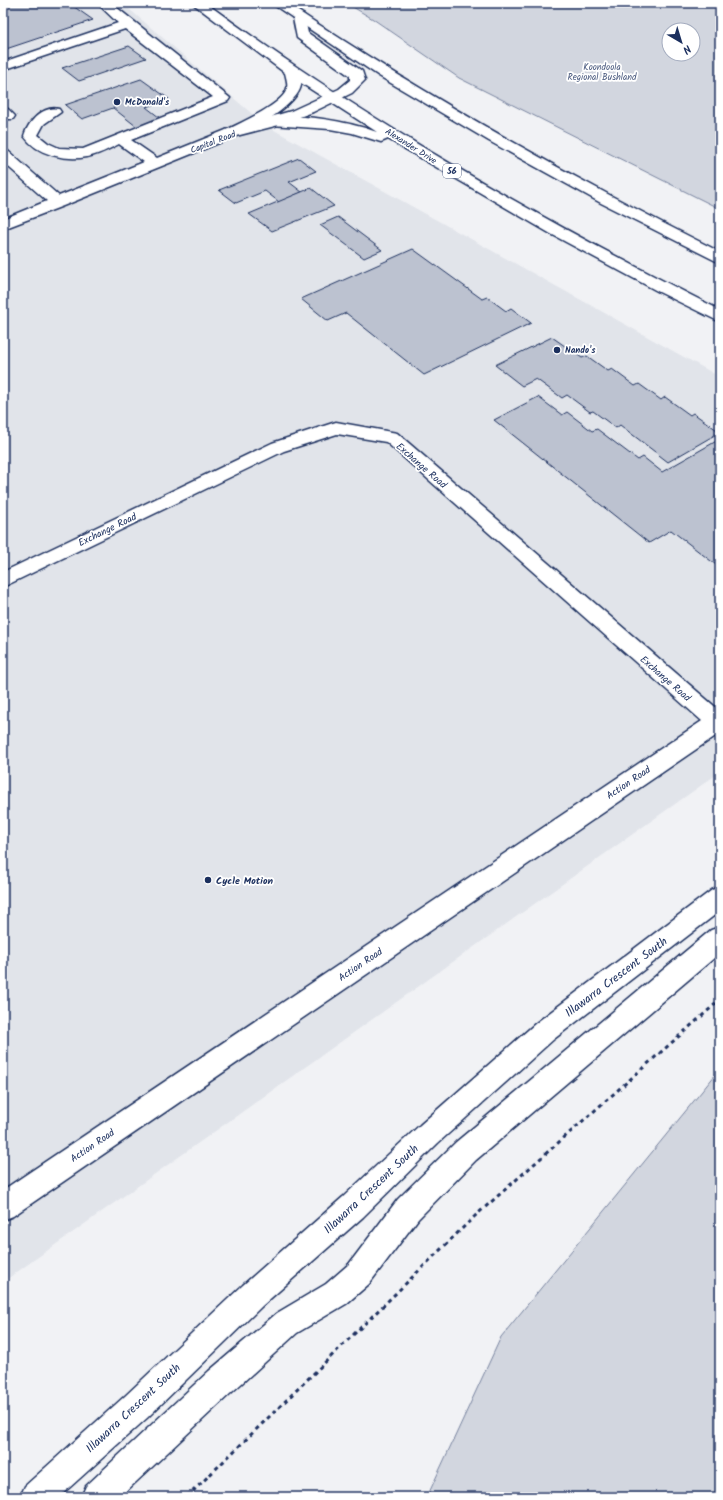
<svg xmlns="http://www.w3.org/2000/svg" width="723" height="1500" font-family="Kalam,sans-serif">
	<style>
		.built { fill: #e1e4ea }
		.green { fill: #d2d6df; stroke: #76829e; fill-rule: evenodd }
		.building { fill: #bcc2d0; stroke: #1b2f5e }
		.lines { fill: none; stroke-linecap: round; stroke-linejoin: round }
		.minor-casing { stroke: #1b2f5e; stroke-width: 3 }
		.major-casing { stroke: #1b2f5e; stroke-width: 3 }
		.path { stroke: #1b2f5e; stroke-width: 3; stroke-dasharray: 4 4; stroke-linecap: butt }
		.minor { fill: #fff; fill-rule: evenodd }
		.major { fill: #fff; fill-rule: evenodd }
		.poi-dot { fill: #1b2f5e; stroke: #fff; stroke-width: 1.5 }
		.labels { text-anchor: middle; stroke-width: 3.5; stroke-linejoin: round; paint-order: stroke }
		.far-park-label { font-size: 9px; fill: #49597e; stroke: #fff }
		.far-poi-label { font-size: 9px; font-weight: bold; fill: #1b2f5e; stroke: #fff; text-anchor: start }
		.far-street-label { font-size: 9px; fill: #1b2f5e; stroke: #fff }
		.shield { fill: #fff; stroke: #5f6d8e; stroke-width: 1 }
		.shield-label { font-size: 9px; font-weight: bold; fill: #1b2f5e }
		.street-label { font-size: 10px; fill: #1b2f5e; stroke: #fff }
		.poi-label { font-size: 10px; font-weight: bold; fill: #1b2f5e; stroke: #fff; text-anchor: start }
		.near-street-label { font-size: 12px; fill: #1b2f5e; stroke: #fff }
	</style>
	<rect width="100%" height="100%" fill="#f1f2f5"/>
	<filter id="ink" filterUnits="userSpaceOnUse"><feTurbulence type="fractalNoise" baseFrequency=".025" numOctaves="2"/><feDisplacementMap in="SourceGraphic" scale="8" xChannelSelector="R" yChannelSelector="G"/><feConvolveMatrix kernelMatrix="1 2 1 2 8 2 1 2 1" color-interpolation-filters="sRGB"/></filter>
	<g filter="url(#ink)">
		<polygon class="built" points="3,3 122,3 265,125 720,377 720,772 3,1282"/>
		<g class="green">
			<path d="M346 3H720V209L459 78 373 19ZM669 30H693V54H669Z"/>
			<polygon points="720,1069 720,1497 427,1497 501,1337"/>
		</g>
		<g class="building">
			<polygon points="3,3 74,3 73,6 93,20 3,50"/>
			<polygon points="129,46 146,58 79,81 62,68"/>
			<polygon points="141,79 169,99 146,107 164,121 141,130 113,108 82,119 65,105"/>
			<polygon points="299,158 316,171 289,182 302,192 279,202 265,191 236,203 219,190"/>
			<polygon points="311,188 334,206 272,231 249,214"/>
			<polygon points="338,217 382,250 364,258 320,225"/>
			<polygon points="413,249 482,299 487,297 506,311 511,308 531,323 424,375 346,313 328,321 301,299"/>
			<polygon points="552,337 582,358 587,356 608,371 612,369 635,386 639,384 661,400 665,397 690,415 693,413 720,432 668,462 620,425 616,428 593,411 590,412 567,395 562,398 536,379 522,386 495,365"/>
			<polygon points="538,397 562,415 567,412 592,431 597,429 638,460 643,457 662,472 720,439 720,568 671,530 649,543 494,420"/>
		</g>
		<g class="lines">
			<defs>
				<g id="minor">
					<path d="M97 3H111L230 98 228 101 131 140 157 158 226 130 291 111 339 89 350 80V76L297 38 293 18 294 15H304L308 33 362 71 365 80 352 93 313 112 275 126 236 136 63 206 3 229V219L47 201 3 162V150L8 151 59 196 144 162 119 144C109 149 98 155 87 157 65 161 37 155 24 136 28 122 43 105 59 109L61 112 44 124 38 135 48 143 59 148 83 149 213 97 125 29 3 70V62L118 23Z"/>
					<polygon points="3,108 8,109 15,116 13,119 3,119"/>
					<polygon points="336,422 397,433 720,711 720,733 13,1216 3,1220 3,1190 702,721 386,442 337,434 284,451 3,587 3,572 272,443"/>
					<polygon points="720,887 720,911 554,1039 438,1143 363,1217 263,1305 147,1418 59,1497 20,1497 25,1486 125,1396 243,1285 343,1197 420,1125 536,1023 712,890"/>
					<polygon points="720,927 720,953 476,1160 418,1219 369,1284 346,1304 297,1333 231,1393 120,1497 81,1497 86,1486 209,1371 277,1313 326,1284 349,1264 398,1199 456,1142 711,930"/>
				</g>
				<g id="major">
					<path d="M192 3H206C367 122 542 220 720 310V322L659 292 551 234 388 139 381 142 352 133 330 129 271 125 269 122 271 119C298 112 351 122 377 132L301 83C303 102 242 140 226 136L224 133 226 130C240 123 284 104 287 88 288 83 286 77 285 73Z"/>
					<path d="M271 3H286C425 96 570 177 720 252V263L601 203 489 141 379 76Z"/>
				</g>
			</defs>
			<use href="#minor" class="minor-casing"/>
			<use href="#major" class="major-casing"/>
			<polyline class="path" points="187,1497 474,1217 720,1000"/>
			<use href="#minor" class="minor"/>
			<use href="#major" class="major"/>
		</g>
	</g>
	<g class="poi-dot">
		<circle cx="117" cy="102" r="4"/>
		<circle cx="557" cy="350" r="4"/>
		<circle cx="208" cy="880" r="4"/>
	</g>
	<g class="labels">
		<g class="far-park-label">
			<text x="602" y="70">Koondoola<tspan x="602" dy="10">Regional Bushland</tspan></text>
		</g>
		<g class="far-poi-label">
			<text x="125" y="105">McDonald's</text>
			<text x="565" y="353">Nando's</text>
		</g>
		<g class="far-street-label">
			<text transform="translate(213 142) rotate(-21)" y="3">Capital Road</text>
			<text transform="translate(411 146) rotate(32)" y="3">Alexander Drive</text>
		</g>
		<rect class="shield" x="443" y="164" width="18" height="14" rx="3"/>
		<g class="shield-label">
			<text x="452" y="174">56</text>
		</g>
		<g class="street-label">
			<text transform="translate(422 465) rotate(41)" y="4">Exchange Road</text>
			<text transform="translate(107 529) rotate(-26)" y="4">Exchange Road</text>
			<text transform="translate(666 678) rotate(41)" y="4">Exchange Road</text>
			<text transform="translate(628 782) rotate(-34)" y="4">Action Road</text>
			<text transform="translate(360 964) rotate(-34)" y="4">Action Road</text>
			<text transform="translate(92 1145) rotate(-34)" y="4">Action Road</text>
		</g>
		<g class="poi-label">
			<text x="216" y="884">Cycle Motion</text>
		</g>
		<g class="near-street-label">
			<text transform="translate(616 977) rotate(-37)" y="4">Illawarra Crescent South</text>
			<text transform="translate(371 1189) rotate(-43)" y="4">Illawarra Crescent South</text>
			<text transform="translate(133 1408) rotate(-43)" y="4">Illawarra Crescent South</text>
		</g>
	</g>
	<rect width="723" height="1500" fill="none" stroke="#fff" stroke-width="16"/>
	<rect x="8" y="8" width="707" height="1484" fill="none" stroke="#1b2f5e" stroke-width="1.5" filter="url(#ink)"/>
	<g transform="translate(681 42) rotate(142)"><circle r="19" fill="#ffffff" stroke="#a4acbf"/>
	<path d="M0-3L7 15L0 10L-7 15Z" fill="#1b2f5e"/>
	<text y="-6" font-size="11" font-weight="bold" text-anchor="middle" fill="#1b2f5e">N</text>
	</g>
</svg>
